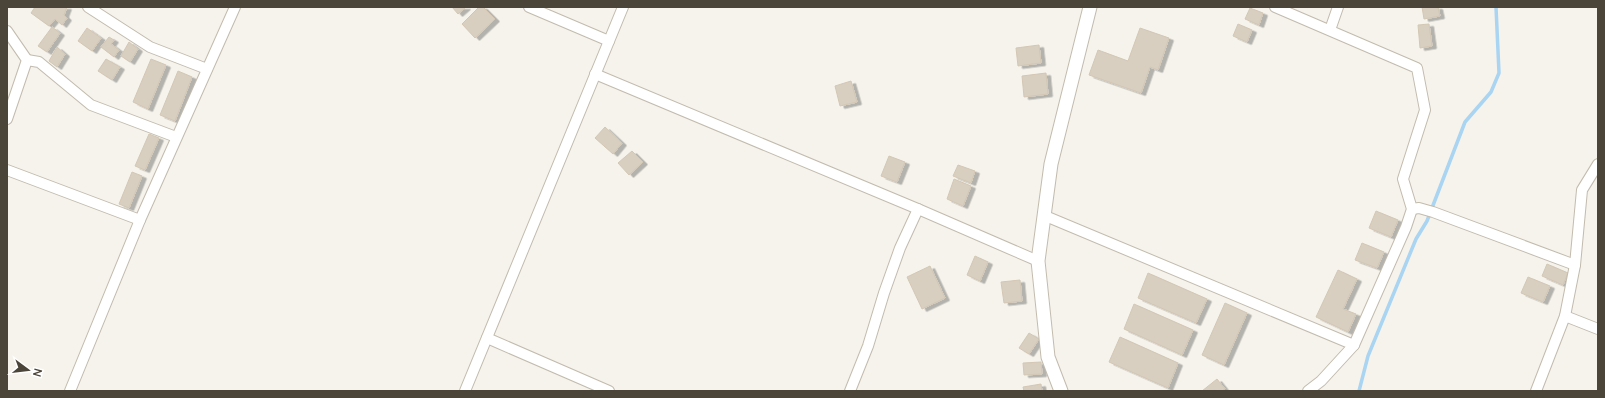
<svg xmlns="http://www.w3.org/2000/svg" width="1605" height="398" font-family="Manrope,sans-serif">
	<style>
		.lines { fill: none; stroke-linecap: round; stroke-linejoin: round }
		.stream { stroke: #a9d4f2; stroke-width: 3.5 }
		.building { fill: #d8cfc1; stroke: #d3c7b4; filter: url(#shadow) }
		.minor-casing { stroke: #c2bbae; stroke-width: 12 }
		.tertiary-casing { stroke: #c2bbae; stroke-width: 15 }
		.minor { stroke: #fff; stroke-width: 10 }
		.tertiary { stroke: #fff; stroke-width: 13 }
	</style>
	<defs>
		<filter id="shadow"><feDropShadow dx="4.5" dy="2.5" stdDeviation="0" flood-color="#0004"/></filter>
	</defs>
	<rect width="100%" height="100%" fill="#f6f3ec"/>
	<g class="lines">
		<polyline class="stream" points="1359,391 1368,356 1416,239 1427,221 1465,122 1491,92 1499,73 1496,7"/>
	</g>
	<g class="building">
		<polygon points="35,7 67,7 64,15 67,18 62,25 55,19 49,26 31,13"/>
		<polygon points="452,7 466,7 458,14"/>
		<polygon points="479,7 483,7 495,19 475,38 462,24"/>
		<polygon points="1422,7 1438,7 1440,16 1424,19"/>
		<polygon points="1250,8 1263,13 1259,25 1245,19"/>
		<polygon points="1238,24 1252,30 1247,42 1233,36"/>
		<polygon points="1429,24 1432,46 1420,48 1418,25"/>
		<polygon points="52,27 60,33 47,52 38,46"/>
		<polygon points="87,28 101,38 92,51 78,41"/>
		<polygon points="1140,28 1169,38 1158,70 1150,67 1141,93 1089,75 1098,50 1128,61"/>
		<polygon points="109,37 114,40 111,44 119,50 114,57 101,47"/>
		<polygon points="129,42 138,49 130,62 121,56"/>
		<polygon points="1039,45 1041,63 1018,66 1016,48"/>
		<polygon points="57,47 65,54 57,67 49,61"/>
		<polygon points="106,59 120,67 112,80 98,71"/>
		<polygon points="151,59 166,65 148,109 133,102"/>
		<polygon points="178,71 192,77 175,121 160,115"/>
		<polygon points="1046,73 1048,94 1024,97 1022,76"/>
		<polygon points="851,81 857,102 840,106 835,86"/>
		<polygon points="605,127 622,143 613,154 595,138"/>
		<polygon points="149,134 159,138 145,170 135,166"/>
		<polygon points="632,151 643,162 629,175 618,163"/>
		<polygon points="889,156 905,162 897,182 881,176"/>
		<polygon points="958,165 975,171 971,183 953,176"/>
		<polygon points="132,172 142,176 129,208 119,204"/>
		<polygon points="954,179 971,186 963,206 947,199"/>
		<polygon points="1376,211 1398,220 1391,237 1369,228"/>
		<polygon points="1362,243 1384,252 1377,268 1355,260"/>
		<polygon points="975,256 988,262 980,281 967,275"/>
		<polygon points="1547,264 1568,273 1563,285 1542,276"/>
		<polygon points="930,266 945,298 922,309 907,277"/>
		<polygon points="1338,270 1357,279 1343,309 1356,314 1348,332 1316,317"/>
		<polygon points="1148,273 1207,299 1196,323 1138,298"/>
		<polygon points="1528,277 1550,286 1543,302 1521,293"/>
		<polygon points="1020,280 1022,301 1004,303 1001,282"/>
		<polygon points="1225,303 1247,313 1224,365 1202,355"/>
		<polygon points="1134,304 1193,330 1182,355 1124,329"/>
		<polygon points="1029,333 1039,339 1029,354 1019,348"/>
		<polygon points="1120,337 1178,363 1168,388 1109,362"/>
		<polygon points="1041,362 1042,374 1024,375 1023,363"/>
		<polygon points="1217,379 1225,389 1222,391 1202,391"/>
		<polygon points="1041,384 1042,391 1024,391 1023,387"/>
	</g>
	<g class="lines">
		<defs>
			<g id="minor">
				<polyline points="88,7 150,47 207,69"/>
				<polyline points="529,7 609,41"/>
				<polyline points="1275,7 1417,68 1425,110 1403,179 1412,209 1406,227 1354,345 1321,381 1308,391"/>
				<polyline points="1330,30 1338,7"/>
				<polyline points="7,31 27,60 7,119"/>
				<polyline points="27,60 39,62 91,105 176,137"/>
				<polyline points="595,74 918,209 1038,261"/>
				<polyline points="7,170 140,220"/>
				<polyline points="1412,209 1419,208 1433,212 1575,265"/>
				<polyline points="1043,215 1354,345"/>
				<polyline points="1565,316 1598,329"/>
				<polyline points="487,338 609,391"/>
				<polyline points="70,391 140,220 235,7"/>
				<polyline points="465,391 623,7"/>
				<polyline points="850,391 868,346 884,293 900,248 918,209"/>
				<polyline points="1536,391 1565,316 1575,265 1582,190 1598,164"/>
			</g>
			<polyline id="tertiary" points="1061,391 1048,357 1038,261 1051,164 1090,7"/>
		</defs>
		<use href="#minor" class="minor-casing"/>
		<use href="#tertiary" class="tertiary-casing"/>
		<use href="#minor" class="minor"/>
		<use href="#tertiary" class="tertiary"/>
	</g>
	<rect width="1605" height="398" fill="none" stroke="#4b4439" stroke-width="16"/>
	<g transform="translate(28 370) rotate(105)" stroke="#ffffff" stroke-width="3" paint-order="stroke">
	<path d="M0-3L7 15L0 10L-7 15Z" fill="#4b4439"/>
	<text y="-6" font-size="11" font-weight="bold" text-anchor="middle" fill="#4b4439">N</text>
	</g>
</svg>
